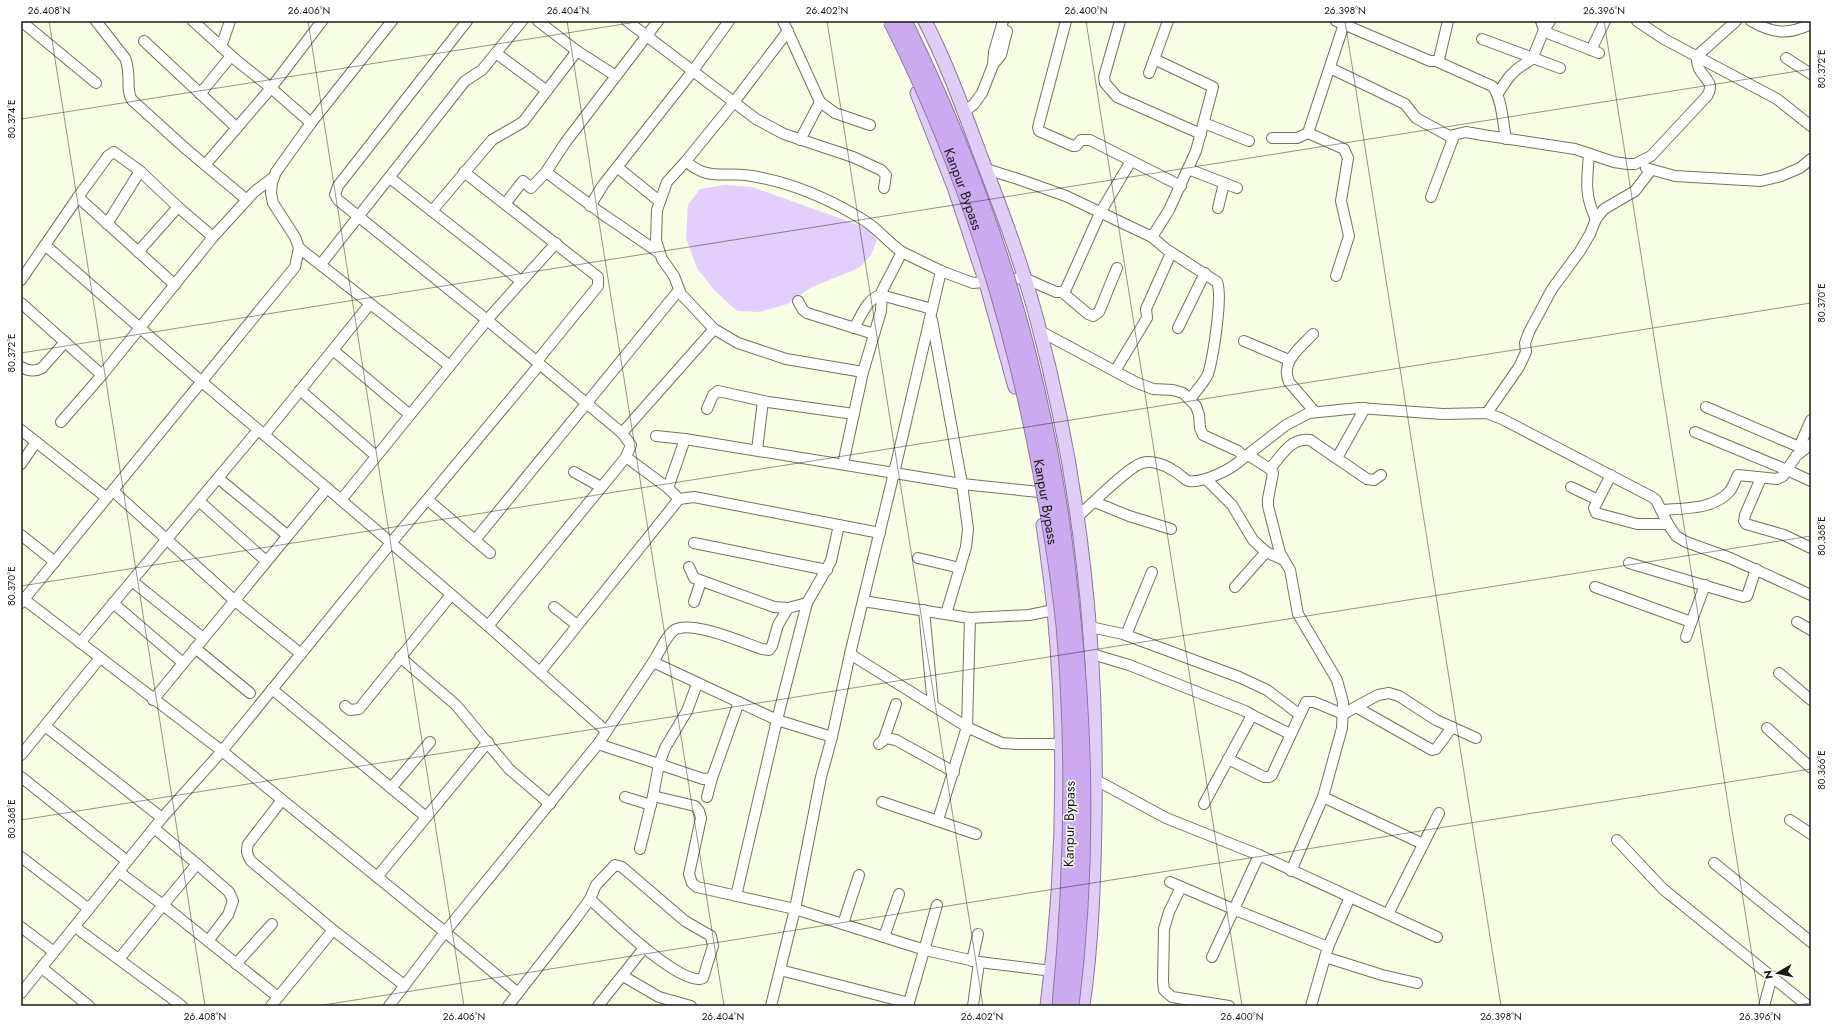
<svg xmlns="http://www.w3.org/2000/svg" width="1832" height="1027" font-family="Jost,sans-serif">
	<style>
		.water { fill: #e4cefe }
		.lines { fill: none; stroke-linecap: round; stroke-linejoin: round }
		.minor-casing { stroke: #70755e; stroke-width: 12 }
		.major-casing { stroke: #8c77a2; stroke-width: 15 }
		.minor { stroke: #fff; stroke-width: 10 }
		.major { stroke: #e0ccf6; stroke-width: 13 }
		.highway-bridge-casing { stroke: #8c77a2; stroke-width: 17; stroke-linecap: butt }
		.highway-bridge { stroke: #cbaaf0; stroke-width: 15 }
		.ticks { fill: none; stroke: #171910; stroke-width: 1; stroke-opacity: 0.45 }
		.labels { text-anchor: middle; stroke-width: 3; stroke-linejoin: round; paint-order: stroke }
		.street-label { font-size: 14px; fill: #171910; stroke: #fff }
		.neatline { fill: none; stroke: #171910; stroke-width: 1.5 }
		.ticks-label { font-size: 10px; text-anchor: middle; fill: #171910 }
	</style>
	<rect width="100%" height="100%" fill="#f8fee4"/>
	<polygon class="water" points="725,185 752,187 853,223 870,230 877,240 871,255 859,268 812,287 787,304 759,312 737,311 713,289 697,268 686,238 688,205 700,189"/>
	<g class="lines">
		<defs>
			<g id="minor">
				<polyline points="21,21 96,83"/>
				<path d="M96 21 125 58C132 74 125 90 132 100L186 149 247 200"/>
				<polyline points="193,21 236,60 271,88 205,165"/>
				<polyline points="467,21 338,186 335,195 338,200 487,320 622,433 631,445 626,457 488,626"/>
				<polyline points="538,21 577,51 616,76"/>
				<polyline points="627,21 756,119 784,134 853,157 881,170 886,175 884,188"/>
				<polyline points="783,21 820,102 800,140"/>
				<polyline points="1066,21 1038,127 1039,131 1073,146 1076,146 1081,140 1090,140 1181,186"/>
				<polyline points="1120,21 1104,77 1105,83 1117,97 1201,134"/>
				<polyline points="1336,21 1430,61 1436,61 1439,59 1448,21"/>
				<polyline points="1541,21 1544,30 1550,34 1599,53"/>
				<polyline points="1637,21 1664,39 1777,99 1811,126"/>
				<path d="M1751 21C1774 34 1788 35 1811 24"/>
				<polyline points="788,31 734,102 686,161 667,182 657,210 656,241 662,259 674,276 681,294 714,329 738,343 786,359 863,372"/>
				<polyline points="1482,39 1560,68"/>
				<polyline points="144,41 237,128"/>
				<polyline points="221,47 230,21"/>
				<polyline points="1591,50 1605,21"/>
				<polyline points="496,53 547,91"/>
				<polyline points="1786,58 1811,74"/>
				<path d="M1436 61 1492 86C1502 96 1503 125 1506 139"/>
				<polyline points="993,65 1001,55 1007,31"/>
				<path d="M1330 68 1405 104 1416 118 1449 136 1466 132 1483 135 1575 149 1614 162 1627 164H1635L1651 156 1707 96C1718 78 1695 78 1697 56L1736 21"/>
				<polyline points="1149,73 1168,21"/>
				<polyline points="1498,93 1509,77 1517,69 1532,59 1544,30 1550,21"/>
				<polyline points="200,94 231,56"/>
				<polyline points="820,102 835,113 870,125"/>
				<polyline points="964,112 974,104 982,93 993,65 994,52 1003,21"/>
				<polyline points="311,123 271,88 322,21"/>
				<polyline points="1204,123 1249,141"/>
				<polyline points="1308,133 1344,149 1348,158 1341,201 1349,236 1336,276"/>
				<polyline points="1272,138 1297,138 1308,133 1344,24"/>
				<path d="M1589 154C1587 179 1584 196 1596 219"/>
				<path d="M686 161C708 182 726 171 752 176 793 183 830 199 865 221 879 230 889 243 902 252"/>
				<polyline points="617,167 659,201"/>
				<polyline points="1646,168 1675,176 1761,181 1781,176 1800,168 1811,159"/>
				<path d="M986 169 1018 179 1066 196 1152 237 1166 249 1217 282C1223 296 1213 358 1208 374 1204 383 1196 391 1190 399"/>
				<polyline points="1188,169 1237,188"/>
				<polyline points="464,172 598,277 598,286 537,361"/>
				<polyline points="546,172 601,213 658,252"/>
				<polyline points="390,178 521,281"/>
				<polyline points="1431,197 1454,136"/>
				<polyline points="505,204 523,181 531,188 546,172 565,143 658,21"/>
				<polyline points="590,206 603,185 692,72 729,21"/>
				<polyline points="1218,208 1224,183"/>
				<polyline points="432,211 492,140 523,122 577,51"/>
				<polyline points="107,224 140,171"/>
				<polyline points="213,237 254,192 274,177"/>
				<polyline points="1152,237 1169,210 1196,151 1213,87 1154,59"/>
				<polyline points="299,248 450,366"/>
				<polyline points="138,252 178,207"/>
				<polyline points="321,264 465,81 482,70 522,21"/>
				<polyline points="21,280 45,245"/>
				<polyline points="175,285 78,197 45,245 202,382 341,500 487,320 556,243"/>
				<polyline points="1062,292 1088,314 1093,316 1099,312 1117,268"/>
				<polyline points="798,301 803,310 807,313 874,334"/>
				<polyline points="21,303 102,375"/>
				<polyline points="932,320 962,484 968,529 966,547 946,614"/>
				<path d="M854 328C861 317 867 298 881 295L932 309"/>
				<polyline points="1178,328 1205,273"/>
				<path d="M1040 331 1135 382 1153 389 1173 390 1183 393 1196 406 1199 415 1200 428 1203 435 1238 451 1242 455V459C1232 469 1204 483 1189 481 1184 480 1179 473 1174 471 1166 465 1152 460 1142 463 1128 467 1090 506 1076 518"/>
				<path d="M1313 334C1300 348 1280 362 1289 382L1315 412"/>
				<polyline points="1244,341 1289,360"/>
				<polyline points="333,350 410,415"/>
				<path d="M21 367C28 371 35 372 42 368L65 342"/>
				<polyline points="1115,371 1147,318 1146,309 1171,253"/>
				<polyline points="300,390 376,456"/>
				<polyline points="1706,407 1804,449"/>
				<polyline points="707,409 713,395 718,391 768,402 854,414"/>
				<polyline points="1487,413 1519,367 1526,352 1525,343 1529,332 1552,289 1580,251 1590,234 1596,219 1604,209 1635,191 1651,170"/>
				<polyline points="61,422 102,375 213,237 178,207 140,171 114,152 108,156 78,197"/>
				<polyline points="21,430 107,498"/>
				<polyline points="1695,432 1787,470 1811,481"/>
				<polyline points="622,433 714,329"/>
				<polyline points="264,435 370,304"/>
				<polyline points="656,436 685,439"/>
				<polyline points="1799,447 1811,420"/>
				<polyline points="757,450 763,401"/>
				<polyline points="1248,455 1270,469 1273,473 1268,499 1268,506 1280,553 1290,570 1298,614 1337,680 1343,702 1342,728 1323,797"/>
				<polyline points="626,457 668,488 685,439 962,484 1039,492"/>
				<polyline points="1337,458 1365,408"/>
				<polyline points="1242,459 1286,425 1309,413 1359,408 1443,414 1487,413 1502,419 1652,497 1656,500 1668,524 1676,536 1686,542 1730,558 1811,595"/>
				<polyline points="21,464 36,442"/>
				<polyline points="843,464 863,372 881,311 882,291 902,252 941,271"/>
				<path d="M1270 469C1281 456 1291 437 1310 440L1367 479 1374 480 1381 475"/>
				<polyline points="574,472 601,487"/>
				<polyline points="1611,475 1594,508 1596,513 1637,524 1668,524"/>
				<polyline points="218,478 287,535"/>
				<polyline points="1761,478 1745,515 1744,521 1746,524 1784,535 1811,548"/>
				<polyline points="1206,479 1232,505 1253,540 1266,552 1284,560"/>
				<polyline points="1571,487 1598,500"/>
				<polyline points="113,491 234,600 301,654"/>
				<polyline points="679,499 694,497 880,533"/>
				<polyline points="341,500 488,626 606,731"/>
				<polyline points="428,500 490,553"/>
				<polyline points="199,501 266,561"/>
				<polyline points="1095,502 1129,516 1171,529"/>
				<path d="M1661 510C1684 508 1712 510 1729 492 1733 488 1735 480 1738 475L1777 479 1783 476 1796 456 1811 444"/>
				<polyline points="21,535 55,562"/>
				<polyline points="475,540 679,290"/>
				<polyline points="694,543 827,570"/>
				<polyline points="918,558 960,568"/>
				<polyline points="1629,563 1743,597 1747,596 1756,569"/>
				<polyline points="689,567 694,578 774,607 788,608 807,603"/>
				<polyline points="132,581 203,638"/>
				<polyline points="1235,587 1266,552"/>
				<polyline points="1595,587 1691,622"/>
				<polyline points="21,597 222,751 445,932 389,1006"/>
				<polyline points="863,601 970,618 1029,615 1054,610"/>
				<polyline points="694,602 701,581"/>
				<polyline points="21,603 295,267 299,248 295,237 273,203 271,193 272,182 276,172 311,123 392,21"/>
				<polyline points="113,603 183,663"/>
				<polyline points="554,607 577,625"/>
				<polyline points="924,610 933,706"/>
				<polyline points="1797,622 1811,630"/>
				<polyline points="1090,627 1123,634 1239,677 1267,690 1300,715"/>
				<polyline points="1126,635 1152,572"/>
				<polyline points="1686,637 1705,585"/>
				<polyline points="80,643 258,430"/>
				<polyline points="195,648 250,693"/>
				<polyline points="850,654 967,727 993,739 1002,743 1018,744 1062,744"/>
				<polyline points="1092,654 1129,665 1245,711 1252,715 1204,804"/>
				<polyline points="400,657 456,705 509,769 550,804"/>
				<path d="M653 662C659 653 665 638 673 631 688 618 744 643 762 649L769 650 772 646 778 625 788 608"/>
				<polyline points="540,672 679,499 668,488"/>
				<polyline points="1779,673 1811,700"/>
				<polyline points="697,684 687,711 665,748 659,764 703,779 712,778 739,702"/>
				<polyline points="272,689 426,817"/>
				<polyline points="153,700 327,488"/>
				<polyline points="345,706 350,710 359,709 451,595"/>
				<polyline points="1356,707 1432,750 1436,749 1452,727"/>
				<polyline points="1252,715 1290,734"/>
				<polyline points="45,726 162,818"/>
				<polyline points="1767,728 1810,767"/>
				<polyline points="884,739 896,704"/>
				<polyline points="598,744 659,764 653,796 640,849"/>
				<polyline points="879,744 886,738 896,740 954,772"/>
				<polyline points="21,755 100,658"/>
				<polyline points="1228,759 1264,777 1269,777 1272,775 1306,702 1314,702 1343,714 1378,695 1389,693 1399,696 1436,720 1476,738"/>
				<polyline points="21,777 127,861"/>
				<polyline points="1096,780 1166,818 1259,855 1437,937"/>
				<polyline points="391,788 430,742"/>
				<polyline points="653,796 695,806 699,811 701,818 689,874 692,883 697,887 795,909 925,950 979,962 1052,971"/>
				<polyline points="625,797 651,805"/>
				<polyline points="707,797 712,778"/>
				<path d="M282 800 248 844C246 851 247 855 251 861L333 930 404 985"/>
				<polyline points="882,802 976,834"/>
				<polyline points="938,820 967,727 970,618"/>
				<polyline points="1790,820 1811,834"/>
				<polyline points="1617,840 1663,889 1808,1006"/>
				<polyline points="21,857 89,909"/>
				<polyline points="1714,863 1811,942"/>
				<polyline points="197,864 229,892 233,901 228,915 208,941"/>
				<polyline points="1291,871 1323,797 1423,844"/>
				<polyline points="119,872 163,905 197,864 154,828"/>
				<polyline points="377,877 488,742"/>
				<polyline points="1170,882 1233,909 1328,947"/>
				<polyline points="1181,887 1169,912 1164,929 1163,981 1164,990 1172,997 1229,1006"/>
				<polyline points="736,896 777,720 807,603 831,561 839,525"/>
				<polyline points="1388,914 1439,813"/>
				<polyline points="843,924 859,875"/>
				<polyline points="21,927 54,952"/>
				<polyline points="75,927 182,1006"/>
				<polyline points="884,937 899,894"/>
				<polyline points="1212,957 1259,855"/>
				<polyline points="1325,957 1382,975 1417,983"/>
				<polyline points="119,959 163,905 278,997"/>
				<polyline points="972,961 978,934"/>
				<polyline points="236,964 272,924"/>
				<polyline points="42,968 89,1006"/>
				<polyline points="780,970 909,1003"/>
				<polyline points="623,976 659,997 691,1006"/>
				<polyline points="21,993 162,818 222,751 391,543 540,364"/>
				<polyline points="518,993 445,932 598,744 653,662 777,720 832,737"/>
				<polyline points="271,1006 333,930"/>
				<path d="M508 1006 574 921 590 899 596 885 615 865 622 867 685 921 711 936 713 946 703 978C683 989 606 914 590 899"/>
				<polyline points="598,1006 644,948"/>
				<polyline points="771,1006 795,909 821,777 832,737 850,654 894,473 941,271 973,283 1024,278 1056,292 1062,292 1066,289 1100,213 1131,161"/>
				<polyline points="908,1006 937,905"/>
				<polyline points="973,1006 979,962"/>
				<polyline points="1311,1006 1328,947 1350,897"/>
				<polyline points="1764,1006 1772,976"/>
			</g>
			<g id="major">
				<path d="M925 21C948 66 965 114 983 162 1003 214 1023 267 1037 320 1081 482 1098 651 1095 818 1094 881 1092 944 1083 1006"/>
				<polyline points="917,93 954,187 986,283 1015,387"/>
				<path d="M1043 525C1047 553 1051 581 1054 610 1066 741 1064 875 1047 1006"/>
			</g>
		</defs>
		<use href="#minor" class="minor-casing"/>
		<use href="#major" class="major-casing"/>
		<use href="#minor" class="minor"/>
		<use href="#major" class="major"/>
		<defs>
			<g id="highway-bridge">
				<path id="s1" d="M891 21C970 177 1021 347 1049 519 1055 554 1060 589 1064 625 1075 751 1072 880 1060 1006"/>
				<path d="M904 21C978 171 1032 334 1058 499 1065 539 1069 580 1073 620 1086 748 1087 878 1071 1006"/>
			</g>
		</defs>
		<use href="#highway-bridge" class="highway-bridge-casing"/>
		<use href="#highway-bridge" class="highway-bridge"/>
	</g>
	<path class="ticks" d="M49 21 205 1006M308 21 464 1006M567 21 724 1006M827 21 983 1006M1086 21 1242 1006M1345 21 1501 1006M1604 21 1760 1006M21 119 643 21M21 353 1811 69M21 586 1811 303M21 820 1811 536M317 1006 1811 769M1791 1006 1811 1003"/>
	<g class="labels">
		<g class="street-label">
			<text dy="5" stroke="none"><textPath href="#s1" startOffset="183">Kanpur Bypass</textPath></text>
			<text dy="5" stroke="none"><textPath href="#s1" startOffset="507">Kanpur Bypass</textPath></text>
			<text transform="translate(1069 824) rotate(-89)" y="5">Kanpur Bypass</text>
		</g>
	</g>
	<rect width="1832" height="1027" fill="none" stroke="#ffffff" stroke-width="44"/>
	<g transform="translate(1778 973) rotate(261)" stroke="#ffffff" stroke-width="3" paint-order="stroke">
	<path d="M0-3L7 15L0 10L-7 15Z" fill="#171910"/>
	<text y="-6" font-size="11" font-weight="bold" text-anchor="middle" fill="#171910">N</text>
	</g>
	<rect x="22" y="22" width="1788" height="983" class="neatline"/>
	<g class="ticks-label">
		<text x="49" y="14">26.408°N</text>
		<text x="309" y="14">26.406°N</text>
		<text x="568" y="14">26.404°N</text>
		<text x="827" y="14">26.402°N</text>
		<text x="1086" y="14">26.400°N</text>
		<text x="1345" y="14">26.398°N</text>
		<text x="1604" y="14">26.396°N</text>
		<text transform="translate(1821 69) rotate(-90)" y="4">80.372°E</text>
		<text transform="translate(11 119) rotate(-90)" y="4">80.374°E</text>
		<text transform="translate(1821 303) rotate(-90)" y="4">80.370°E</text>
		<text transform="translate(11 353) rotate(-90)" y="4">80.372°E</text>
		<text transform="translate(1821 536) rotate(-90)" y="4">80.368°E</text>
		<text transform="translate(11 586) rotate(-90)" y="4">80.370°E</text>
		<text transform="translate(1821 770) rotate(-90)" y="4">80.366°E</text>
		<text transform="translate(11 819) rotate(-90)" y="4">80.368°E</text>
		<text x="205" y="1020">26.408°N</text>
		<text x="464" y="1020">26.406°N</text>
		<text x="723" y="1020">26.404°N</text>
		<text x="982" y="1020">26.402°N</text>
		<text x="1242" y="1020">26.400°N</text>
		<text x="1501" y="1020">26.398°N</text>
		<text x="1760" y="1020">26.396°N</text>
	</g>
</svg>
